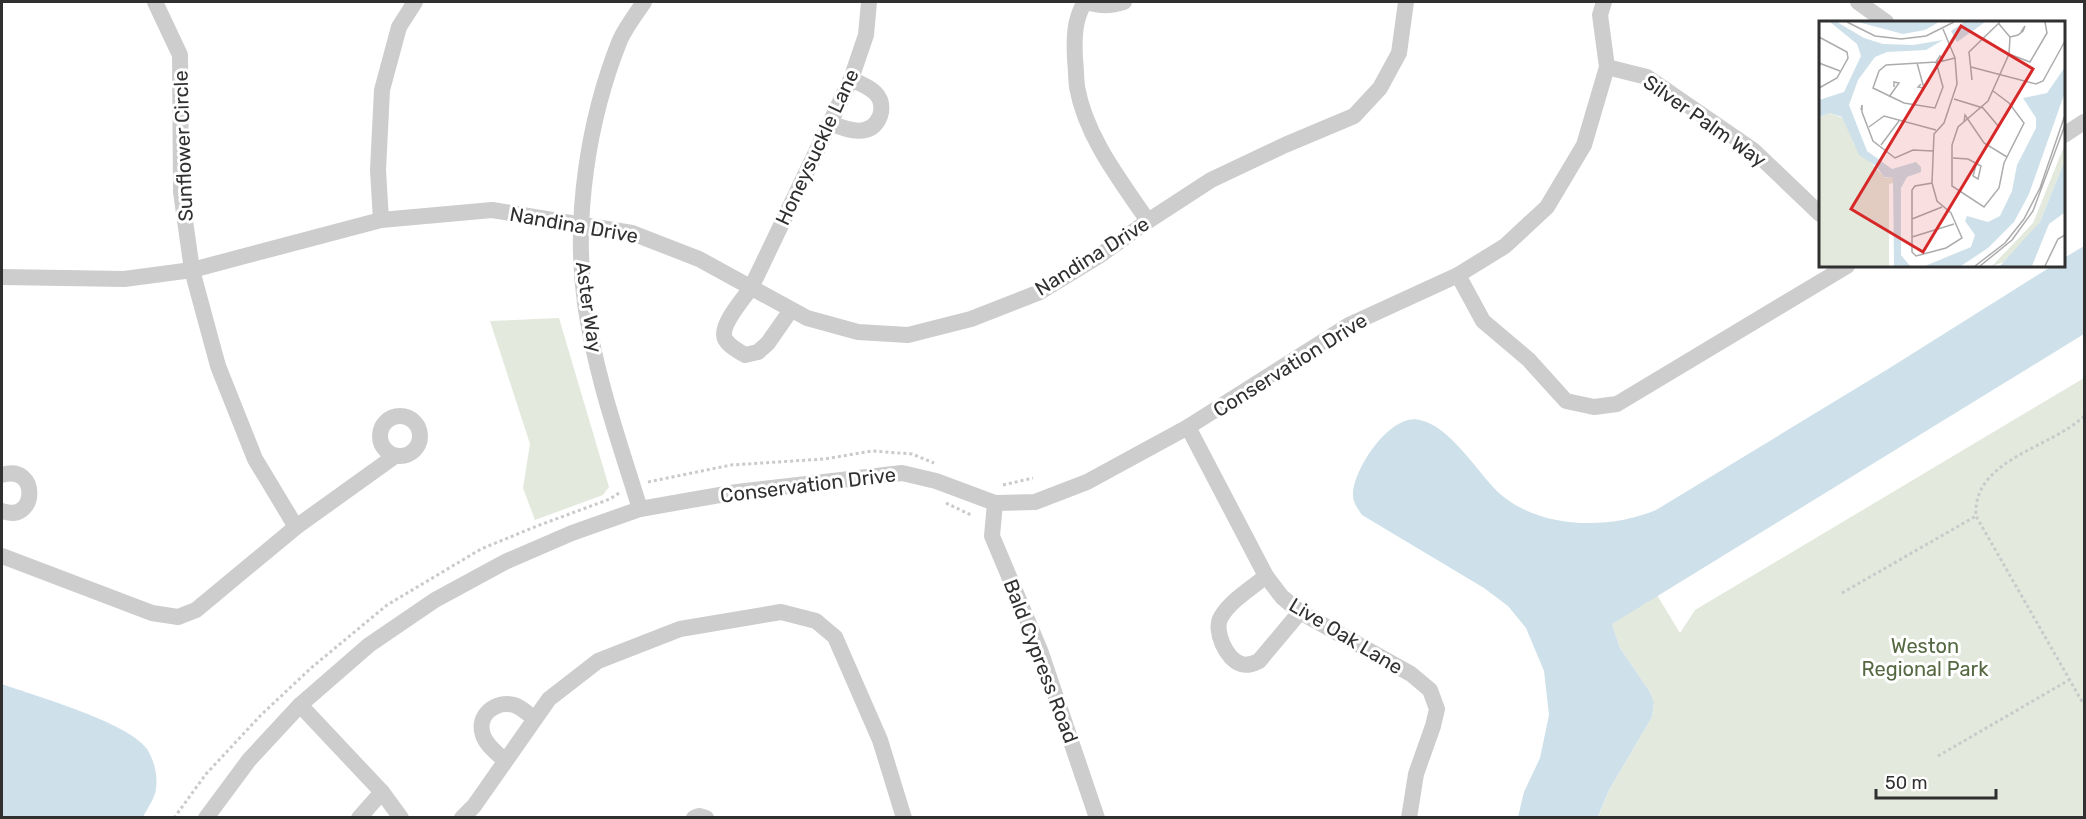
<svg xmlns="http://www.w3.org/2000/svg" width="2086" height="819" font-family="Rubik,sans-serif">
	<style>
		.green { fill: #e4e9dd }
		.water { fill: #cee0e9 }
		.lines { fill: none; stroke-linecap: round; stroke-linejoin: round }
		.path { stroke: #cacaca; stroke-width: 3; stroke-dasharray: 3 3; stroke-linecap: butt }
		.minor { stroke: #cdcdcd; stroke-width: 16 }
		.labels { text-anchor: middle; stroke-width: 6; stroke-linejoin: round; paint-order: stroke }
		.street-label { font-size: 20px; fill: #303030; stroke: #fff }
		.park-label { font-size: 20px; fill: #556841; stroke: #fff }
		.inset-road { fill: none; stroke: #acacac; stroke-width: 1.5 }
		.view { fill: #d62828; fill-opacity: 0.15; stroke: #d62828; stroke-width: 3 }
		.inset-edge { fill: none; stroke: #303030; stroke-width: 3 }
	</style>
	<rect width="100%" height="100%" fill="#fff"/>
	<g class="green">
		<polygon points="559,318 609,487 603,495 535,520 523,488 530,444 490,321"/>
		<polygon points="2084,378 2084,817 1598,818 1609,790 1652,717 1654,704 1650,692 1620,648 1612,624 1657,595 1680,633 1695,610"/>
	</g>
	<g class="water">
		<path d="M2084 246V334L1612 624 1620 648 1650 692 1654 703 1652 717 1609 790 1598 817H1518L1524 792 1540 758 1549 715 1544 671 1526 628 1508 606 1484 588 1362 515C1358 509 1353 503 1353 495 1353 469 1391 412 1420 420 1448 426 1474 466 1493 487 1532 529 1606 531 1656 510L1888 369 2052 266H2064V258Z"/>
		<path d="M2 684C35 696 128 722 147 749 154 760 158 775 156 789 155 798 147 809 143 817H2Z"/>
	</g>
	<g class="lines">
		<g class="path">
			<path d="M2084 416C2052 448 1972 459 1976 516L2084 705"/>
			<polyline points="648,482 731,465 824,459 872,451 912,454 934,463"/>
			<polyline points="1003,485 1033,478"/>
			<polyline points="946,503 971,515"/>
			<polyline points="1842,593 1976,516"/>
			<polyline points="1938,756 2069,680"/>
			<polyline points="174,818 206,774 261,715 311,668 387,605 481,549 537,526 610,499 619,493"/>
		</g>
		<g class="minor">
			<polyline points="155,2 180,55 181,192 192,270 218,366 255,459 296,527"/>
			<path d="M1085 2C1074 19 1074 39 1075 59 1076 68 1076 78 1077 87 1086 137 1120 180 1148 221"/>
			<path d="M1088 2C1101 7 1112 6 1124 2"/>
			<polyline points="1858,2 1886,22"/>
			<polyline points="1607,67 1647,77 1753,150 1820,214"/>
			<path d="M830 123C847 130 871 139 880 116 882 111 882 103 879 98 874 88 860 84 851 79"/>
			<polyline points="2064,135 2084,122"/>
			<polyline points="381,220 378,170 382,90 399,27 415,2"/>
			<polyline points="1458,275 1483,321 1529,360 1566,401 1594,407 1617,404 1847,266"/>
			<polyline points="2,277 124,279 192,270 381,220 492,210 632,233 699,259 807,318 858,332 908,335 971,319 1040,292 1099,256 1148,221 1211,180 1285,145 1354,116 1380,88 1399,53 1406,2"/>
			<path d="M791 310 768 343 758 352 745 355C738 351 729 346 725 339 719 326 743 299 751 288L851 79 866 35 869 2"/>
			<circle cx="400" cy="436" r="20"/>
			<polyline points="1188,427 1266,576 1282,597 1300,612 1411,674 1430,690 1437,709 1433,726 1416,774 1409,818"/>
			<path d="M2 475C39 463 38 524 2 511"/>
			<polyline points="995,503 992,536 1040,650 1097,818"/>
			<path d="M640 509C619 441 595 374 585 303 573 218 588 120 620 40 626 27 636 14 644 2"/>
			<polyline points="2,556 152,613 178,617 196,610 296,527 395,456"/>
			<path d="M1266 576C1252 588 1231 600 1221 617 1213 630 1226 659 1241 664 1248 666 1253 664 1259 661L1300 612"/>
			<polyline points="300,705 382,792 401,818"/>
			<path d="M504 760C497 753 486 745 483 735 476 715 496 700 514 705 521 707 528 714 534 718"/>
			<polyline points="206,818 249,760 300,705 369,645 435,600 505,562 572,533 640,509 737,492 902,473 936,481 995,503 1035,502 1087,482 1188,427 1349,325 1458,275 1505,246 1547,207 1584,145 1607,67 1600,15 1604,2"/>
			<polyline points="359,818 382,792"/>
			<polyline points="462,818 474,806 549,699 598,661 680,629 781,612 816,621 835,637 880,740 904,818"/>
			<polyline points="694,818 699,816 706,818"/>
		</g>
	</g>
	<g class="labels">
		<g class="street-label">
			<text transform="translate(1705 121) rotate(35)" y="7">Silver Palm Way</text>
			<text transform="translate(183 146) rotate(-92)" y="7">Sunflower Circle</text>
			<text transform="translate(817 147) rotate(-65)" y="7">Honeysuckle Lane</text>
			<text transform="translate(574 225) rotate(10)" y="7">Nandina Drive</text>
			<text transform="translate(1092 256) rotate(-32)" y="7">Nandina Drive</text>
			<text transform="translate(589 307) rotate(82)" y="7">Aster Way</text>
			<text transform="translate(1290 365) rotate(-32)" y="7">Conservation Drive</text>
			<text transform="translate(808 485) rotate(-7)" y="7">Conservation Drive</text>
			<text transform="translate(1346 636) rotate(31)" y="7">Live Oak Lane</text>
			<text transform="translate(1041 661) rotate(69)" y="7">Bald Cypress Road</text>
		</g>
		<g class="park-label">
			<text x="1925" y="653">Weston<tspan x="1925" dy="23">Regional Park</tspan></text>
		</g>
	</g>
	<g transform="translate(1819 21)">
		<rect width="246" height="246" fill="#fff"/>
		<path d="M11 92 26 98 35 123 66 157H74V162L70 163V245H0V96ZM246 123V139L221 201 188 240 173 245 214 202Z" fill="#e4e9dd"/>
		<path d="M11 1H18L45 17 64 23 94 24 124 19 107 29 68 31 56 36 39 59 30 84 48 130 73 148 97 141 102 146V151L88 156 82 167V234L91 245H75L74 157 65 156 57 145 40 134 23 96 11 92 0 96V79L25 71 42 35 38 23ZM39 1H120L106 9 84 13ZM145 1H166L138 21 132 10ZM246 46V71L210 173 195 201 169 227 142 245H106L152 226 156 214 146 200 148 195 169 201 181 195 193 170 198 144 217 107V97L204 77 228 72ZM246 139 245 192 230 203 213 245H181L221 201Z" fill="#cee0e9"/>
		<path class="inset-road" d="M28 1 56 15 82 18 107 15 135 1M0 16 28 31 29 37 18 57 0 67M191 16 199 14 204 10 206 5 202 11M190 33 211 41 228 12 226 1M124 40 121 35 117 41 67 44 60 50 54 67 85 82 116 87 124 66 117 41 124 40 136 37M0 42 21 50M98 42 105 67 99 66 102 63M152 46 217 63 224 60 246 20M153 59 150 31 181 1M174 70 190 82 205 102 185 142 180 167 165 186 133 165V124L139 106 169 80 190 33 191 16 180 3M70 76 80 62 75 61V66M135 78 164 87 180 106M42 89 43 84V91L54 120 76 137 94 129 114 130M145 101 146 94 165 122 188 136M50 106 65 95 117 109M62 124 80 100M134 137 149 138 162 145 159 158 154 155 157 144M113 162 118 180 132 192 143 217 127 227 97 235 93 231V169L96 165 113 162 115 113 125 102 138 63 136 37 124 8M93 198 123 186M93 216 135 203M156 245 186 222 205 198 221 167 246 94M161 245 193 219 214 190 246 104M226 245 239 218 246 214"/>
		<path class="view" d="M142 5 214 48 104 231 32 188Z"/>
		<rect width="246" height="246" class="inset-edge"/>
	</g>
	<rect width="2086" height="819" fill="none" stroke="#303030" stroke-width="6"/>
	<path d="M1876 789v9h120v-9" fill="none" stroke="#303030" stroke-width="3"/>
	<text x="1885" y="789" font-size="18" fill="#303030" stroke="#ffffff" stroke-width="4.5" paint-order="stroke">50 m</text>
</svg>
